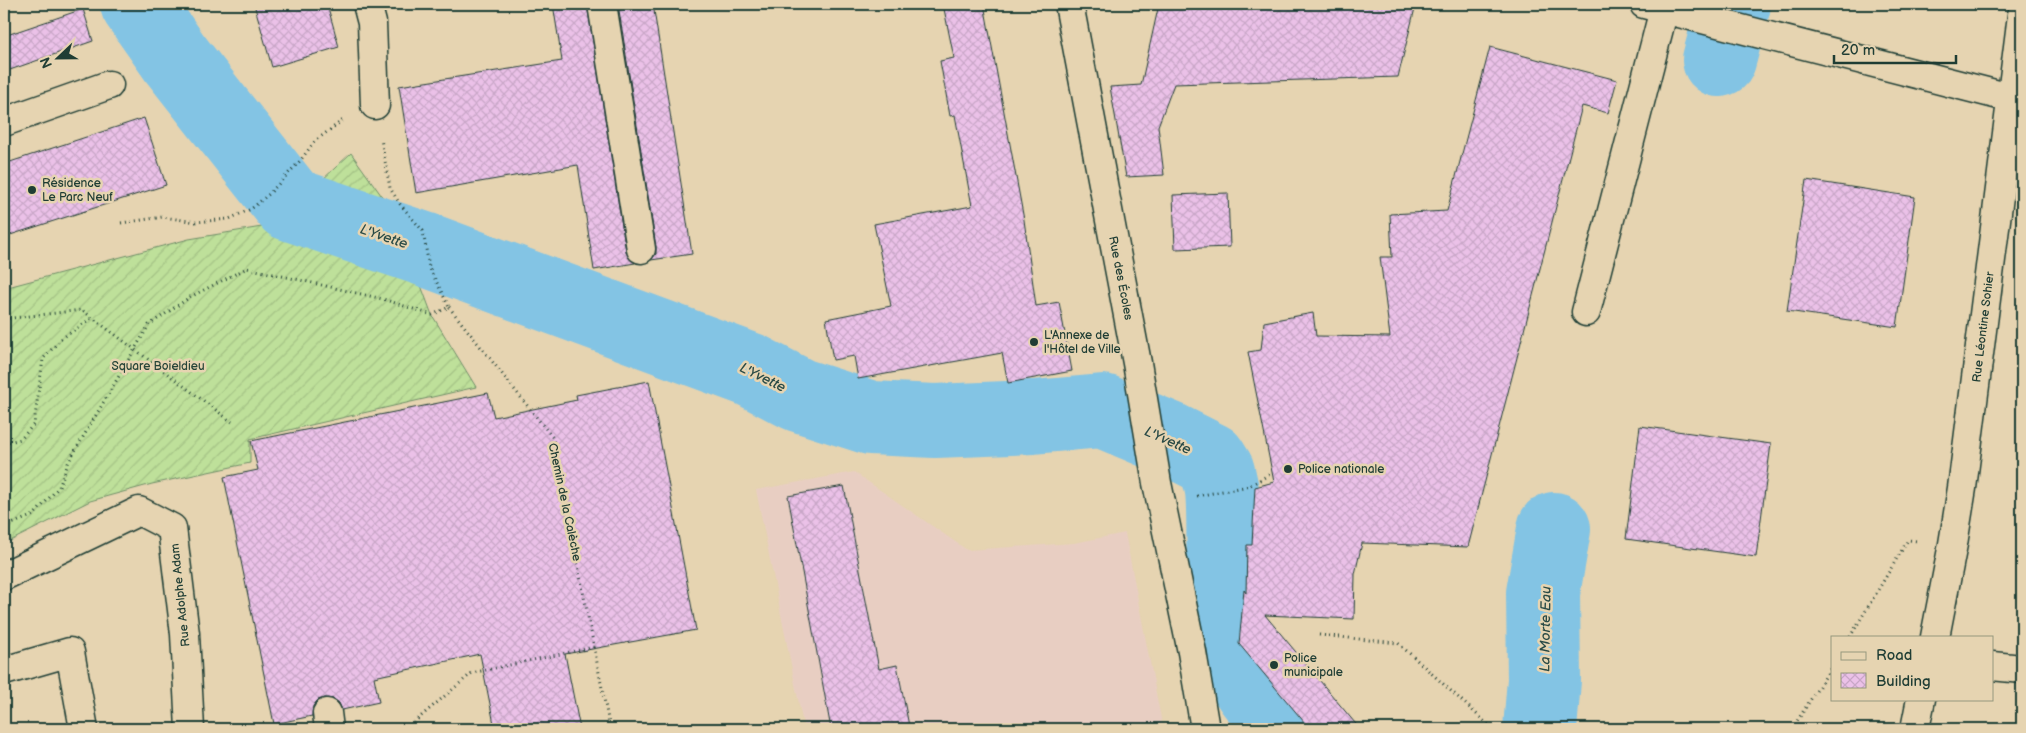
<svg xmlns="http://www.w3.org/2000/svg" width="2026" height="733" font-family="'Balsamiq Sans',sans-serif">
	<style>
		.built { fill: #e8cec2 }
		.garden { fill: url(#garden-furrows); stroke: #6e8e67 }
		.lines { fill: none; stroke-linecap: round; stroke-linejoin: round }
		.river { stroke: #83c4e4; stroke-width: 74 }
		.building { fill: url(#building-cross-hatch); stroke: #1f3d34 }
		.minor-casing { stroke: #1f3d34; stroke-width: 31 }
		.path { stroke: #1f3d34; stroke-width: 3; stroke-dasharray: 1 4; stroke-linecap: butt }
		.minor { stroke: #e6d4b1; stroke-width: 28 }
		.poi-dot { fill: #1f3d34; stroke: #e6d4b1; stroke-width: 2 }
		.labels { text-anchor: middle; stroke-width: 5; stroke-linejoin: round; paint-order: stroke }
		.poi-label { font-size: 12px; fill: #1f3d34; stroke: #e6d4b1; text-anchor: start }
		.street-label { font-size: 12px; fill: #1f3d34; stroke: #e6d4b1 }
		.park-label { font-size: 12px; fill: #274539; stroke: #e6d4b1 }
		.water-label { font-size: 14px; font-style: italic; fill: #294a46; stroke: #e6d4b1 }
	</style>
	<defs>
		<pattern id="garden-furrows" width="10" height="10" patternUnits="userSpaceOnUse" patternTransform="scale(1.25)"><rect width="10" height="10" fill="#bee09a"/><path d="M-1 1l2-2M0 10L10 0M9 11l2-2" fill="none" stroke="#a3c185"/></pattern>
		<pattern id="building-cross-hatch" width="8" height="8" patternUnits="userSpaceOnUse" patternTransform="scale(1.25)"><rect width="8" height="8" fill="#ebc1e8"/><path d="M0 0l8 8M0 8l8-8" fill="none" stroke="#c9a7c8"/></pattern>
	</defs>
	<rect width="100%" height="100%" fill="#e6d4b1"/>
	<filter id="ink" filterUnits="userSpaceOnUse"><feTurbulence type="fractalNoise" baseFrequency=".02" numOctaves="2"/><feDisplacementMap in="SourceGraphic" scale="10" xChannelSelector="R" yChannelSelector="G"/><feConvolveMatrix kernelMatrix="1 2 1 2 8 2 1 2 1" color-interpolation-filters="sRGB"/></filter>
	<g filter="url(#ink)">
		<polygon class="built" points="854,472 967,550 1074,543 1125,533 1163,729 804,729 756,490"/>
		<polygon class="garden" points="351,153 394,213 432,315 476,387 250,439 250,463 152,484 90,501 4,544 4,288 189,239 274,225"/>
		<g class="lines">
			<g class="river">
				<path d="M137 4 175 58 290 204 427 250 751 370 799 395 871 418 935 421 1033 417 1103 411 1170 439 1210 459 1218 472 1222 490C1227 546 1215 626 1242 675 1253 695 1270 712 1285 729"/>
				<polyline points="1719,60 1734,4"/>
				<polyline points="1540,729 1544,680 1543,593 1554,529"/>
			</g>
		</g>
		<g class="building">
			<polygon points="254,4 327,4 339,47 272,67"/>
			<polygon points="553,4 587,4 626,251 629,258 635,263 594,270 578,165 416,193 399,86 562,61"/>
			<polygon points="618,4 653,4 692,254 651,260 656,254 656,247"/>
			<polygon points="943,4 984,4 1024,220 1036,306 1059,302 1072,371 1008,383 1002,353 858,379 854,356 833,360 826,319 891,306 874,224 972,206 955,115 950,116 940,61 954,58"/>
			<polygon points="1159,4 1416,4 1398,77 1174,84 1158,126 1164,175 1126,177 1110,87 1141,85"/>
			<polygon points="83,9 93,41 4,72 4,36"/>
			<polygon points="1490,47 1617,80 1608,113 1582,106 1468,547 1362,543 1355,574 1354,619 1265,615 1360,729 1310,729 1239,644 1244,590 1246,593 1247,545 1252,545 1255,487 1274,482 1248,352 1261,350 1264,322 1313,313 1316,336 1390,337 1380,257 1392,257 1390,214 1447,211"/>
			<polygon points="144,118 166,185 4,237 4,164"/>
			<polygon points="1806,180 1915,197 1897,327 1787,311"/>
			<polygon points="1228,193 1230,247 1175,249 1173,195"/>
			<polygon points="649,381 696,630 565,654 580,729 495,729 480,654 374,677 379,702 342,710 339,703 334,699 325,698 318,700 313,706 312,716 274,724 224,477 258,470 251,441 488,393 494,417 577,400 576,395"/>
			<polygon points="1640,426 1771,444 1756,557 1626,539"/>
			<polygon points="844,486 879,669 897,665 909,726 890,729 831,729 788,496"/>
		</g>
		<g class="lines">
			<defs>
				<g id="minor">
					<polyline points="367,4 372,23 375,105"/>
					<polyline points="602,4 641,249"/>
					<polyline points="1069,4 1137,363 1157,483 1192,652 1205,729"/>
					<polyline points="1644,4 2022,101"/>
					<polyline points="4,122 109,85"/>
					<polyline points="1586,312 1664,9"/>
					<polyline points="4,576 139,511 172,528 185,634 190,729"/>
					<polyline points="1935,637 1953,544 1962,488 2022,15"/>
					<polyline points="1992,666 2022,669"/>
					<polyline points="4,671 70,652 84,729"/>
					<polyline points="327,713 329,729"/>
					<polyline points="1915,729 1921,699"/>
				</g>
			</defs>
			<use href="#minor" class="minor-casing"/>
			<g class="path">
				<polyline points="121,223 163,217 196,222 229,219 251,209 269,194 300,161 315,141 343,120"/>
				<polyline points="449,307 553,438 610,729"/>
				<polyline points="4,319 82,310 232,422"/>
				<polyline points="4,443 21,439 34,424 43,359 61,339 93,317"/>
				<polyline points="1197,496 1249,486 1272,473"/>
				<polyline points="4,527 34,515 59,487 69,461 149,325 190,297 247,268 383,299 432,315 449,307 429,267 423,231 400,204 390,188 381,139"/>
				<polyline points="1319,635 1398,643 1493,729"/>
				<polyline points="1850,637 1908,540 1917,541"/>
				<polyline points="406,729 472,673 594,647"/>
				<polyline points="1792,729 1832,666"/>
			</g>
			<use href="#minor" class="minor"/>
		</g>
	</g>
	<g class="poi-dot">
		<circle cx="32" cy="190" r="5"/>
		<circle cx="1034" cy="342" r="5"/>
		<circle cx="1288" cy="469" r="5"/>
		<circle cx="1274" cy="665" r="5"/>
	</g>
	<g class="labels">
		<g class="poi-label">
			<text x="42" y="187">Résidence<tspan x="42" dy="14">Le Parc Neuf</tspan></text>
			<text x="1044" y="339">L'Annexe de<tspan x="1044" dy="14">l'Hôtel de Ville</tspan></text>
			<text x="1298" y="473">Police nationale</text>
			<text x="1284" y="662">Police<tspan x="1284" dy="14">municipale</tspan></text>
		</g>
		<g class="street-label">
			<text transform="translate(1121 278) rotate(79)" y="4">Rue des Écoles</text>
			<text transform="translate(1983 327) rotate(-83)" y="4">Rue Léontine Sohier</text>
			<text transform="translate(565 502) rotate(78)" y="4">Chemin de la Calèche</text>
			<text transform="translate(180 595) rotate(-96)" y="4">Rue Adolphe Adam</text>
		</g>
		<g class="park-label">
			<text x="158" y="370">Square Boieldieu</text>
		</g>
		<g class="water-label">
			<text transform="translate(384 236) rotate(19)" y="5">L'Yvette</text>
			<text transform="translate(763 377) rotate(26)" y="5">L'Yvette</text>
			<text transform="translate(1168 440) rotate(24)" y="5">L'Yvette</text>
			<text transform="translate(1545 629) rotate(-89)" y="5">La Morte Eau</text>
		</g>
	</g>
	<rect width="2026" height="733" fill="none" stroke="#e6d4b1" stroke-width="20"/>
	<rect x="10" y="10" width="2006" height="713" fill="none" stroke="#1f3d34" stroke-width="2" filter="url(#ink)"/>
	<rect x="1831" y="636" width="162" height="65" fill="#e6d4b1" stroke="#96987f"/>
	<rect x="1841" y="652" width="25" height="8" fill="#e6d4b1" stroke="#96987f"/>
	<text x="1876" y="660" font-size="15" fill="#1f3d34">Road</text>
	<rect x="1841" y="673" width="25" height="15" fill="url(#building-cross-hatch)" stroke="#96987f"/>
	<text x="1876" y="686" font-size="15" fill="#1f3d34">Building</text>
	<g transform="translate(58 58) rotate(248)" stroke="#e6d4b1" stroke-width="4" paint-order="stroke">
	<path d="M0-4L9 19L0 12L-9 19Z" fill="#1f3d34"/>
	<text y="-8" font-size="14" font-weight="bold" text-anchor="middle" fill="#1f3d34">N</text>
	</g>
	<path d="M1834 55v8h122v-8" fill="none" stroke="#1f3d34" stroke-width="2.5"/>
	<text x="1841" y="55" font-size="15" fill="#1f3d34" stroke="#e6d4b1" stroke-width="4" paint-order="stroke">20 m</text>
</svg>
